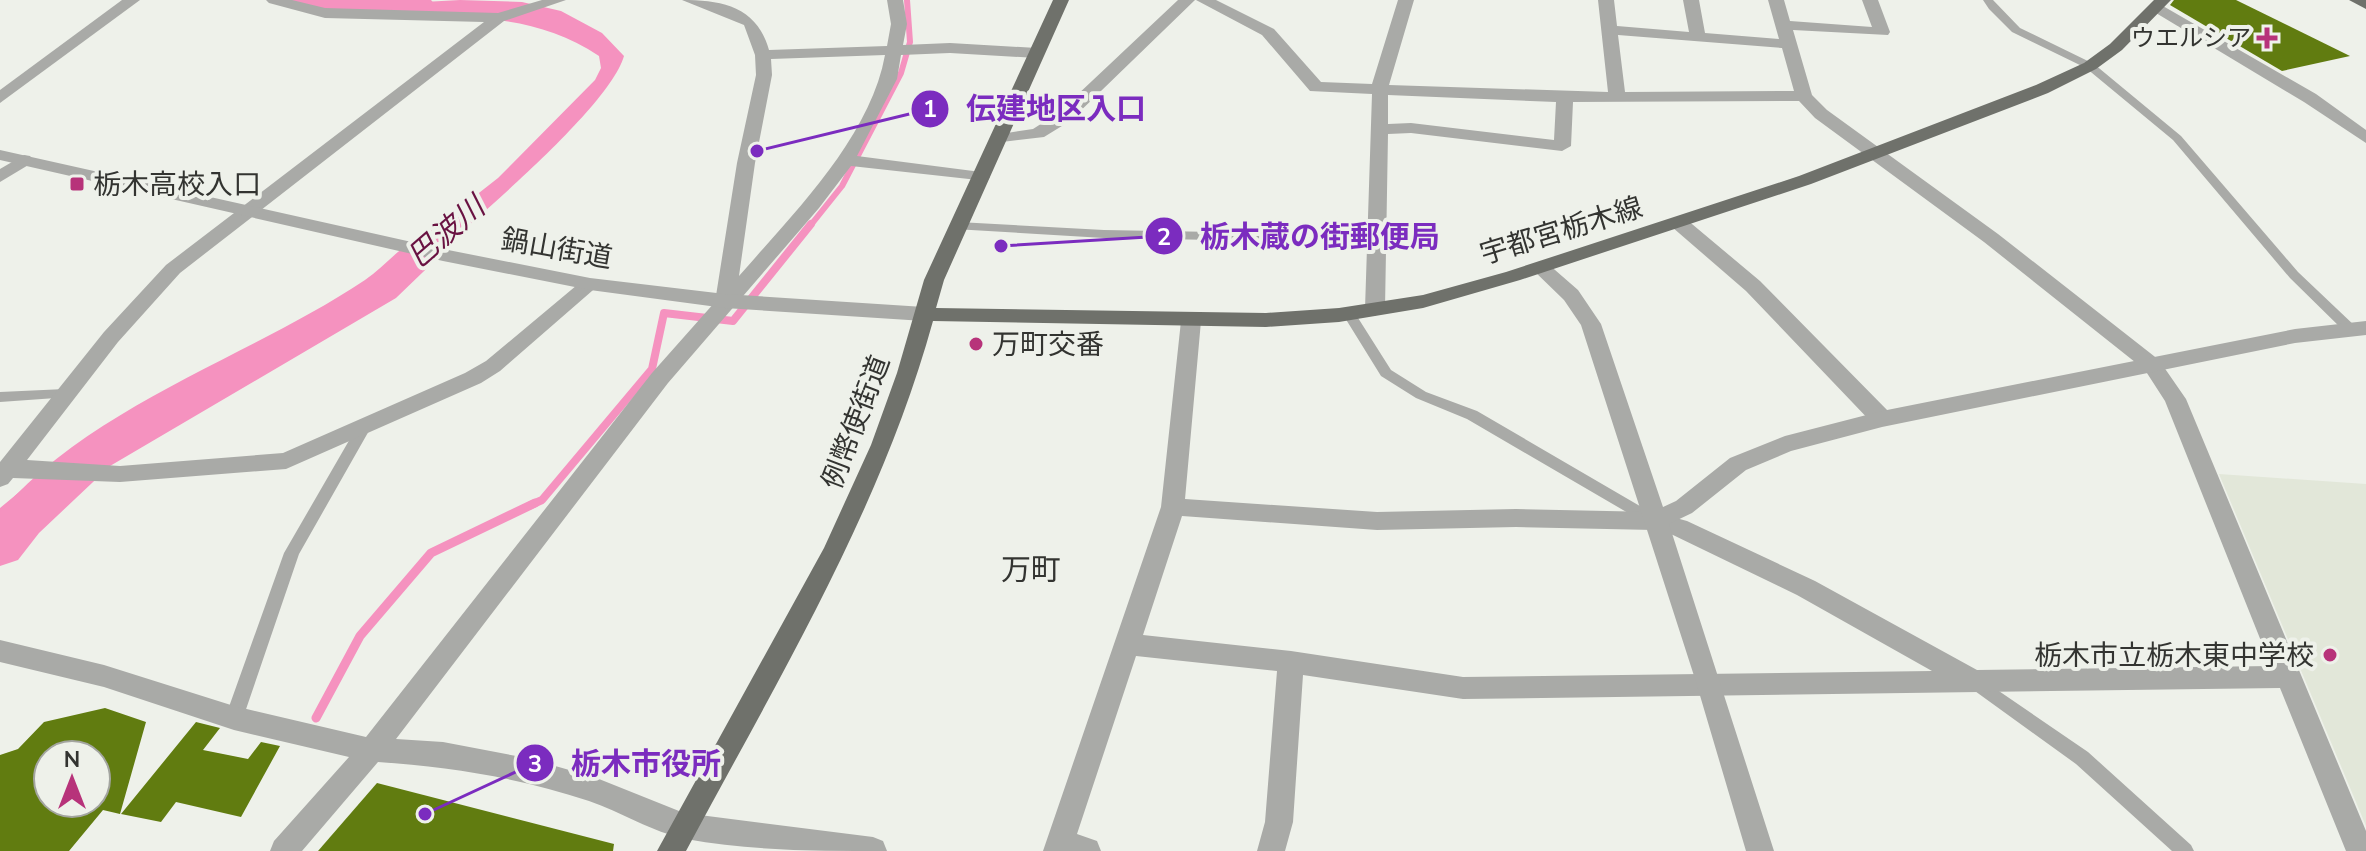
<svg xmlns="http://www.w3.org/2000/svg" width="2366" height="851" font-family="'Nunito Sans','Noto Sans JP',sans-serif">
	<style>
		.built { fill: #e2e7d9 }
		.water { fill: #f592bf }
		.pier { fill: #eef1ea }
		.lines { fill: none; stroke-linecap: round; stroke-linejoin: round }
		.stream-far2 { stroke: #f592bf; stroke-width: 6 }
		.stream-far1 { stroke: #f592bf; stroke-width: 8 }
		.stream { stroke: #f592bf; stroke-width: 9 }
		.river { fill: #f592bf; fill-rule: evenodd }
		.building { fill: #617c10; fill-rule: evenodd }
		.service { fill: #a9aaa7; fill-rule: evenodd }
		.minor { fill: #a9aaa7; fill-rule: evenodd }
		.tertiary { fill: #a9aaa7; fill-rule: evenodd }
		.primary { fill: #6f716b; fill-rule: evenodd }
		.poi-dot { fill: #b7337a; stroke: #eef1ea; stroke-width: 3 }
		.labels { text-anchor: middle; stroke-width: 8; stroke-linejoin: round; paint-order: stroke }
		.far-poi-label { font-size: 24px; fill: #333431; stroke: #eef1ea; text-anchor: end }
		.poi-label { font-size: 28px; fill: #333431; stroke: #eef1ea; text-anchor: start }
		.street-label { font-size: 28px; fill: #333431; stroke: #eef1ea }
		.water-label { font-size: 30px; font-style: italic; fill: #691242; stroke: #eef1ea }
		.neighbourhood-label { font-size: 30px; fill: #333431; stroke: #eef1ea }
		.leader { fill: none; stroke: #7b2cbf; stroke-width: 3 }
		.callout-dot { fill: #7b2cbf; stroke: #eef1ea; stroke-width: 3 }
		.mark-label { font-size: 24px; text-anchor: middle; font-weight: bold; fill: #fff }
		.callout-label { font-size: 30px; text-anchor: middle; font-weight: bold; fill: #7b2cbf; stroke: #eef1ea; stroke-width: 8; stroke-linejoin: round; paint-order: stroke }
	</style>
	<rect width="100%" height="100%" fill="#eef1ea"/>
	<polygon class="built" points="2219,474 2366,484 2366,826"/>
	<path class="water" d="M287 0H325L351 6 460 0 522 2 561 11 602 33 624 56C608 111 458 234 410 276L380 289 238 372 216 382 61 477 0 534V508L64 455 198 375 354 291 498 178 595 80 601 68 599 56C516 0 425 24 328 11 315 9 300 4 287 0Z"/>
	<polygon class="pier" points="425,232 458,240 423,270 388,262"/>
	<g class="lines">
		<polyline class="stream-far2" points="810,226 842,186 901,73 910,42 907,0"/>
		<polyline class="stream-far1" points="531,505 542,500 652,369 664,313 733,321 811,224"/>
		<polyline class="stream" points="316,718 360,636 431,553 535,503"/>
		<g class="river">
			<path d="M318 0H431L437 7 432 14C397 22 357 15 323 7Z"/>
			<path d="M429 235 443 238 449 247 396 298 110 466 39 533 18 560 0 566V512C94 404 248 358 365 280 387 265 403 241 429 235Z"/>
		</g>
	</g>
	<g class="building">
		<polygon points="2174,0 2236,0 2350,56 2282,71 2170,5"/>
		<path d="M105 708 146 722 120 814 103 810 69 851H0V755L18 749 44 722ZM48 755H96V803H48Z"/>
		<polygon points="196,722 220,728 203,750 248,759 261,742 280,746 241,817 176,802 161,822 121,814"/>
		<polygon points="377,783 614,844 613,851 318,851"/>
	</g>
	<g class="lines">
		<g class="service">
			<polygon points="1983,0 1993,0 2020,28 2094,64 2181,136 2298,272 2356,327 2358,330 2356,333 2346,333 2290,278 2173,140 2086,68 2012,32 1989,9"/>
			<polygon points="958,222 1104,230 1376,235 1382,239 1376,243 1104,238 954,229 954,223"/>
			<polygon points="1348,309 1353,310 1391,370 1426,392 1477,411 1657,516 1659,520 1657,524 1647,524 1467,419 1416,398 1381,376 1342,313"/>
			<polygon points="65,389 70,391 72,394 70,397 0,402 0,392"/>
			<polygon points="363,424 370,429 299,554 243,718 240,723 234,725 228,723 225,718 284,553 358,425"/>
			<polygon points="1974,674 2088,752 2191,845 2194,851 2172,851 2076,764 1968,686 1966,681 1968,676"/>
		</g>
		<g class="minor">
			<polygon points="122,0 140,0 0,103 0,90"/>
			<polygon points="266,0 292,0 325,8 498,13 542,0 566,0 504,21 180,273 118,342 27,460 120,466 283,453 465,373 486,361 583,280 597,280 600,284 500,371 481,383 286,469 120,482 13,478 8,484 0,487 0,462 104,332 166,265 484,22 325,18 269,3"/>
			<path d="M682 0C723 0 757 7 769 50L887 46 891 24 887 0H903L907 24 903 45 950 43 1037 48 1045 53 1037 58 950 53 901 55 897 79 857 156 981 172 987 173 990 177 987 181 851 166 819 208 668 383 396 739 443 742 527 758 594 777 684 813 873 837 883 841 887 851C820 851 752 851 686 839 652 832 621 812 589 801 520 778 451 767 378 762L302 851H270L274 841 349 757 234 730 104 687 0 662V640L104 665 234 706 366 737 652 373 715 302 737 163 756 75 755 55 744 25ZM885 55C870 138 793 214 739 276L755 163 772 75 771 59Z"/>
			<polygon points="1178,0 1195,0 1070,121 1044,137 994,143 991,139 994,135 1033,129 1058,113"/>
			<path d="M1196 0H1216L1274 29 1321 82 1372 84 1398 0H1414L1389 85 1608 92 1598 0H1614L1617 26 1689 32 1683 0H1699L1705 33 1779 39 1768 0H1784L1790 21 1872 27 1862 0H1878L1890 32 1888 35 1793 30 1812 95 1827 110 1998 234 2159 360 2186 399 2366 831V851H2346L2280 688 1463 699 1303 675 1293 822 1285 851H1257L1265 822 1277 671 1136 656 1077 834 1097 841 1101 851H1043L1161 507 1181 321 1191 314 1201 321 1185 499 1377 512 1516 509 1654 512 1687 521 1815 581 1977 670 2271 666 2165 401 2145 370 1984 242 1815 118 1799 101 1573 102 1571 146 1562 151 1411 133 1388 134 1385 309 1375 316 1365 309 1372 94 1310 91 1262 35ZM1618 35 1782 48 1794 91 1625 92ZM1388 95 1556 102 1554 140 1411 123 1388 124ZM1182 516 1377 530 1516 527 1654 530 1673 535 1797 595 1932 671 1463 677 1291 651 1143 635Z"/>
			<polygon points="2156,2 2316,94 2366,130 2366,143 2304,102 2151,10 2151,4"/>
			<polygon points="24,155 30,156 33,160 30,164 0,182 0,169"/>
			<polygon points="1679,217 1686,219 1760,281 1890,413 1893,419 1890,425 1874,425 1746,291 1672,227 1670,223 1672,219"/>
		</g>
		<g class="tertiary">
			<polygon points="0,150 443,249 590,278 725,294 924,307 934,314 924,321 725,308 590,290 443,261 0,160"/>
			<polygon points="1540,261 1547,263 1578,290 1601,324 1663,507 1676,501 1730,458 1785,436 1882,411 2295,329 2366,321 2366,335 2295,343 1882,427 1791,451 1746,470 1692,513 1669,524 1774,851 1746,851 1696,682 1581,325 1564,300 1530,267"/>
		</g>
		<g class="primary">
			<path d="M1053 0H1069L944 280 936 308 1266 313 1339 308 1423 295 1506 272 1799 176 2036 85 2084 63 2110 44 2154 0H2171L2122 50 2096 69 2048 93 1811 184 1520 280 1423 308 1339 322 1266 327 933 321C881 510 778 679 686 851H657L824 548 871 445 897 373 924 280Z"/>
			<polygon points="2349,0 2366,0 2366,9"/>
		</g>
	</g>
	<g class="poi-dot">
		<path d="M2263 26h8v8h8v8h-8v8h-8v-8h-8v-8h8z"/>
		<rect x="69" y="176" width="16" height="16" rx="4"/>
		<circle cx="976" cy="344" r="8"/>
		<circle cx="2330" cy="655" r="8"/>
	</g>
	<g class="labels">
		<g class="far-poi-label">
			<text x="2251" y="46">ウエルシア</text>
		</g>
		<g class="poi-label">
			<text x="93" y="194">栃木高校入口</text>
			<text x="992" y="354">万町交番</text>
			<text x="2314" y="665" text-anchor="end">栃木市立栃木東中学校</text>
		</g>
		<g class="street-label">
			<text transform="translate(1561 230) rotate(-17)" y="10">宇都宮栃木線</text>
			<text transform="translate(557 248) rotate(10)" y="10">鍋山街道</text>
			<text transform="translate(855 422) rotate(-69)" y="10">例幣使街道</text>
		</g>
		<g class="water-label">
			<text transform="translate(446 232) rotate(-41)" y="10">巴波川</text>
		</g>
		<g class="neighbourhood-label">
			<text x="1031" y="580">万町</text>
		</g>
	</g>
	<path class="leader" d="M757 151L930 109M1001 246L1164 236M425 814L535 763"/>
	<g class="callout-dot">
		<circle cx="757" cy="151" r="8"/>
		<circle cx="1001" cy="246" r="8"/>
		<circle cx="425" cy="814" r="8"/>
		<circle cx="930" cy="109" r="20"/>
		<circle cx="1164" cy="236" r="20"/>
		<circle cx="535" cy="763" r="20"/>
	</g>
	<g class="mark-label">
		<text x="930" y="117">1</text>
		<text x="1164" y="245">2</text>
		<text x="535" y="772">3</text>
	</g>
	<g class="callout-label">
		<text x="1056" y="119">伝建地区入口</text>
		<text x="1320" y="247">栃木蔵の街郵便局</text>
		<text x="646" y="774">栃木市役所</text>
	</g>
	<g transform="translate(72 779)"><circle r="38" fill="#eef1ea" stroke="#a3a5a0" stroke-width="2"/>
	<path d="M0-6L14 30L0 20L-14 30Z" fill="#b7337a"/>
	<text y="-12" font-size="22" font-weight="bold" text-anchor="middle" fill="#333431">N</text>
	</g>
</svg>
